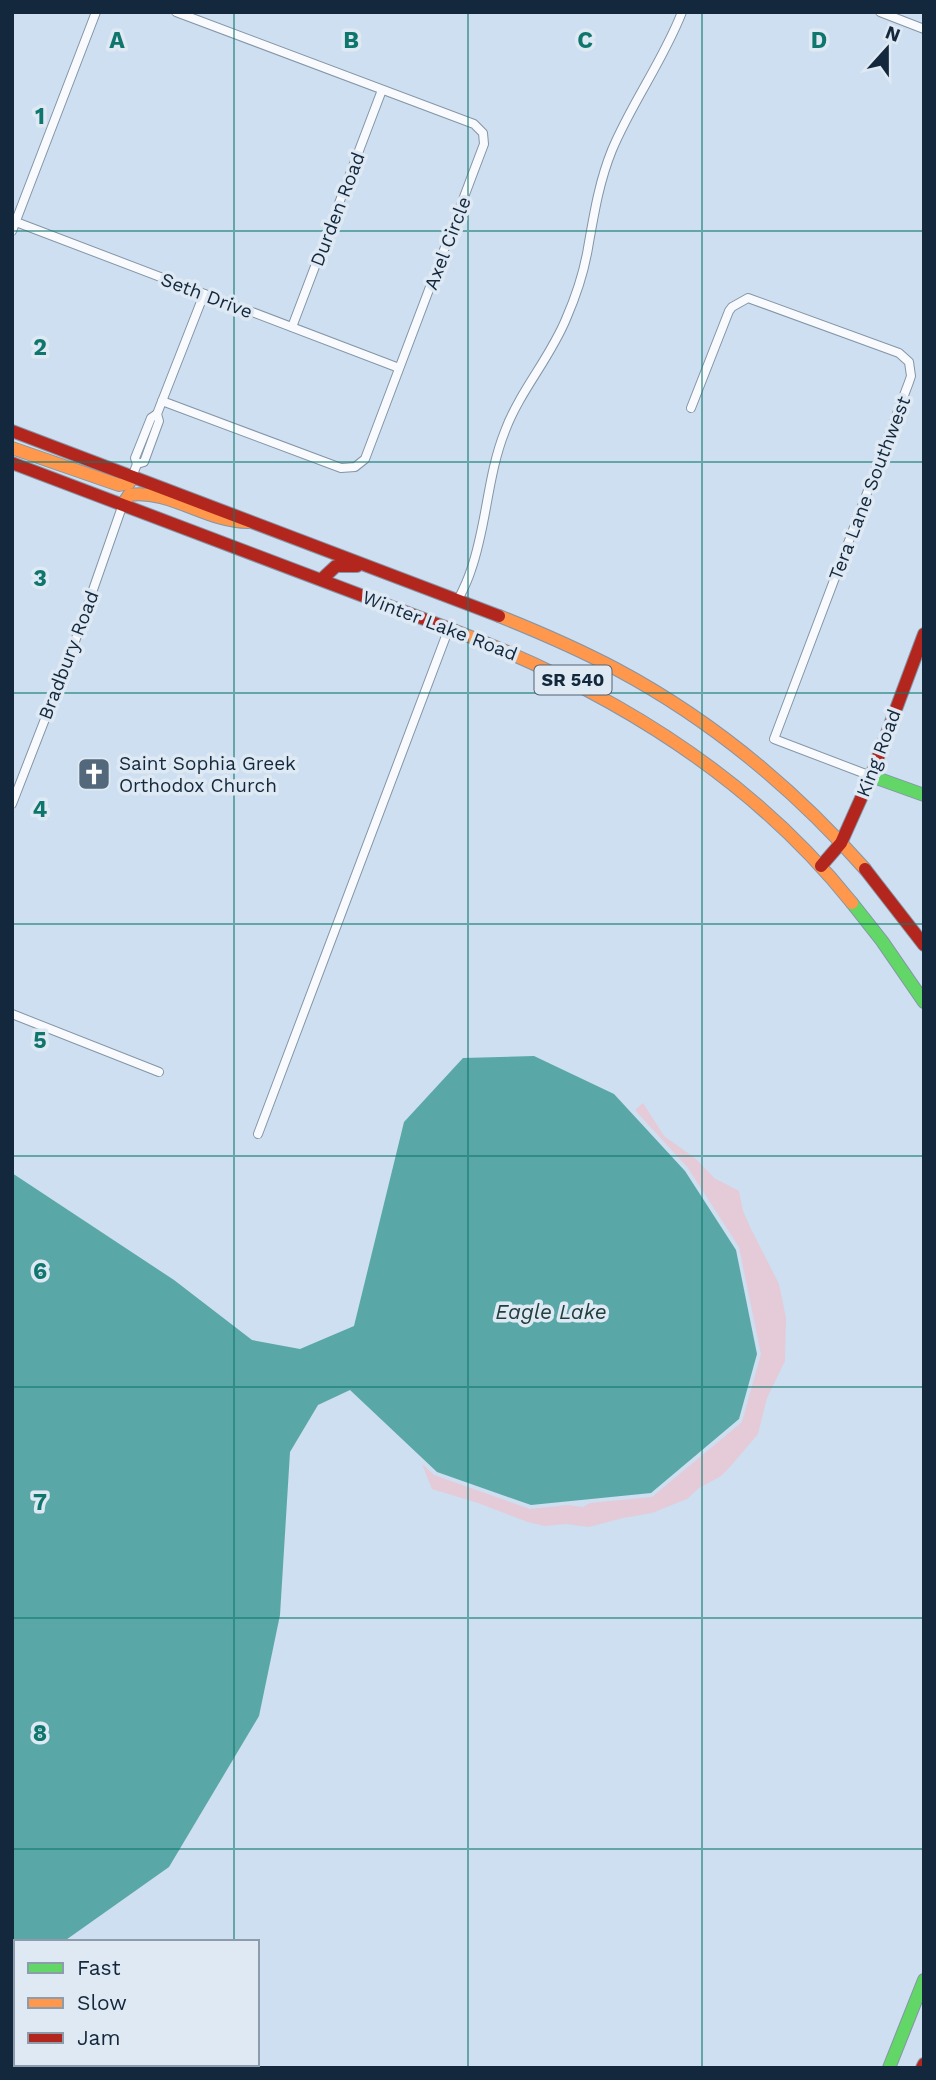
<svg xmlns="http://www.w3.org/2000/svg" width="936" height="2080" font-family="'Work Sans',sans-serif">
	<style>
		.green { fill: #e5cad7 }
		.water { fill: #5aa7a7 }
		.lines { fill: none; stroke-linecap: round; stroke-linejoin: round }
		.street-casing { stroke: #8495a6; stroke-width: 10 }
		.fast-casing { stroke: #8495a6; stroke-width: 14 }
		.slow-casing { stroke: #8495a6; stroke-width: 14 }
		.jam-casing { stroke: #8495a6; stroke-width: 14 }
		.street { stroke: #f8fafd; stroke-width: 8 }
		.fast { stroke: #63d668; stroke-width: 12 }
		.slow { stroke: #ff974d; stroke-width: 12 }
		.jam { stroke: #b3261e; stroke-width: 12 }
		.grid { fill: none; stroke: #0f766e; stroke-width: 2; stroke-opacity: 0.55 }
		.labels { text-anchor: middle; stroke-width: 7; stroke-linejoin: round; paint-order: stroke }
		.shield { fill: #dfe9f4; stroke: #506273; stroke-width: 2 }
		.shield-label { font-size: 18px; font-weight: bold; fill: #13283c }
		.street-label { font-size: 19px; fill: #13283c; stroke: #dfe9f4 }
		.poi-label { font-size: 19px; fill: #13283c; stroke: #dfe9f4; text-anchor: start }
		.water-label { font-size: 21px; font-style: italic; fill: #213f3c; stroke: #dfe9f4 }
		.grid-label { font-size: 23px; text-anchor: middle; font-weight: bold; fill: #0f766e; stroke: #dfe9f4; stroke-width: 7; stroke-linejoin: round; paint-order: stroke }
	</style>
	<rect width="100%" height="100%" fill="#cddff0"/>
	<polygon class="green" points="643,1103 664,1136 696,1159 714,1178 739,1191 743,1211 751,1229 779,1284 786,1318 785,1361 767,1398 758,1434 729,1468 721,1476 699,1488 687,1499 652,1513 623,1518 589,1527 566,1524 545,1526 528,1522 478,1503 432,1489 422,1464 434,1475 530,1509 568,1505 583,1507 590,1503 652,1497 742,1422 761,1354 739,1247 688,1168 635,1110"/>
	<polygon class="water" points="534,1056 614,1094 685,1171 736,1250 757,1354 739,1419 651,1493 531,1505 437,1472 350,1390 318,1405 290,1452 280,1615 259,1716 169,1867 63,1942 16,1942 16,1974 12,1977 12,1173 174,1280 252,1340 300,1349 354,1326 404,1122 463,1058"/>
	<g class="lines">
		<defs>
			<g id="street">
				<polyline points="880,12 924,29"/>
				<polyline points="16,222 399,368"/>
				<polyline points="12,231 96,12"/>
				<polyline points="292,327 382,90"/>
				<polyline points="162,401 341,468 355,467 365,459 484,144 483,133 474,124 176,12"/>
				<polyline points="691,408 729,311 732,307 748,298 899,353 909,362 911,376 909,382 774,739 871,776"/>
				<polyline points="137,464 144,462 159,421 157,414 204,294"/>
				<polyline points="132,477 137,464 135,458 151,418 157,414"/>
				<path d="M458 600C463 590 468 580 471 570 487 525 487 476 505 431 520 391 550 358 566 319 576 296 584 272 588 248 594 214 599 182 612 150 632 102 663 61 682 12"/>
				<polyline points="12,804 73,647 123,504"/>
				<polyline points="12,1014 159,1072"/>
				<polyline points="258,1134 449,628"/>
			</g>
			<g id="fast">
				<polyline points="871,776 924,795"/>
				<polyline points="852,903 882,941 924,1002"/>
				<polyline points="889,2068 924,1980"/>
			</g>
			<g id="slow">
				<polyline points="12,448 119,485 129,483 132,477"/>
				<path d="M123 504 129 495C170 489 206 522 248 522"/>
				<path d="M499 616C539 632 578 649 616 669 710 719 795 790 865 869"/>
				<path d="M453 630C606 688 749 774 852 903"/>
			</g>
			<g id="jam">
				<polyline points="12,431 499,616"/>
				<polyline points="12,463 453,630"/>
				<polyline points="322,579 336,566 357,566"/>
				<polyline points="821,866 841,843 871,776 924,634"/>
				<polyline points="865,869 924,945"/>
				<polyline points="922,2068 924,2064"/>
			</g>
		</defs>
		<use href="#street" class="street-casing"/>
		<use href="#fast" class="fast-casing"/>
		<use href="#slow" class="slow-casing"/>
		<use href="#jam" class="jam-casing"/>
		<use href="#street" class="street"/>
		<use href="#fast" class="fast"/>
		<use href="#slow" class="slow"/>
		<use href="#jam" class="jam"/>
	</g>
	<path class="grid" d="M234 12V1942M468 12V2068M702 12V2068M12 231H924M12 462H924M12 693H924M12 924H924M12 1156H924M12 1387H924M12 1618H924M12 1849H924M234 2064V2068"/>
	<defs>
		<symbol id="church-square" viewBox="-11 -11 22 22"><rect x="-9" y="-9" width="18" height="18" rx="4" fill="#54687b" stroke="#dfe9f4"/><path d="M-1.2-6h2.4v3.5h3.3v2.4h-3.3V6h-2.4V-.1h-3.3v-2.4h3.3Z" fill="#fff"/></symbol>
	</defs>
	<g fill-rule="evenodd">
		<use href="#church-square" x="75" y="755" width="38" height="38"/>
	</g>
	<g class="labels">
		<rect class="shield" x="534.5" y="665.5" width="77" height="29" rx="5"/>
		<g class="shield-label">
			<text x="573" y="686">SR 540</text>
		</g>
		<g class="street-label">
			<text transform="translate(337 209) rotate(-69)" y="7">Durden Road</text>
			<text transform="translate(447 243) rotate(-69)" y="7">Axel Circle</text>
			<text transform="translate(207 295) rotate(21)" y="7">Seth Drive</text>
			<text transform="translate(869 488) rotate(-69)" y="7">Tera Lane Southwest</text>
			<text transform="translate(440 625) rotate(21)" y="7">Winter Lake Road</text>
			<text transform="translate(68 655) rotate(-69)" y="7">Bradbury Road</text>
			<text transform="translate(878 753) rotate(-69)" y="7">King Road</text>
		</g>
		<g class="poi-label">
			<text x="119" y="770">Saint Sophia Greek<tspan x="119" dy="22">Orthodox Church</tspan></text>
		</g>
		<g class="water-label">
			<text x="551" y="1319">Eagle Lake</text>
		</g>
	</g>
	<g class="grid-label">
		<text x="117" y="48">A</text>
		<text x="351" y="48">B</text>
		<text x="585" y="48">C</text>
		<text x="819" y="48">D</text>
		<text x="40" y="124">1</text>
		<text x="40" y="355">2</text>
		<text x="40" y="586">3</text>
		<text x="40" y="817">4</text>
		<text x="40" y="1048">5</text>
		<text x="40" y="1279">6</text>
		<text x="40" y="1510">7</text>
		<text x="40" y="1741">8</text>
	</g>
	<rect width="936" height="2080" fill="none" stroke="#13283c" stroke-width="28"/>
	<rect x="14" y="1940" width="245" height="126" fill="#dfe9f4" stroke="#8d9caa" stroke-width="2"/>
	<rect x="28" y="1963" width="35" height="10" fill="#63d668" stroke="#8d9caa" stroke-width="2"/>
	<text x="77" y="1975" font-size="21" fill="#13283c">Fast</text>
	<rect x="28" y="1998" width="35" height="10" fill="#ff974d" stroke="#8d9caa" stroke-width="2"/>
	<text x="77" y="2010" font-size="21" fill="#13283c">Slow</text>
	<rect x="28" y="2033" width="35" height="10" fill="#b3261e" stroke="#8d9caa" stroke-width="2"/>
	<text x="77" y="2045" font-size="21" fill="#13283c">Jam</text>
	<g transform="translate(887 49) rotate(21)" stroke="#dfe9f4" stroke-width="5" paint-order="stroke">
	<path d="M0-5L12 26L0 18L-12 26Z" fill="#13283c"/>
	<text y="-10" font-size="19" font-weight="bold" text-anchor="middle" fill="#13283c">N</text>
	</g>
</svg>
